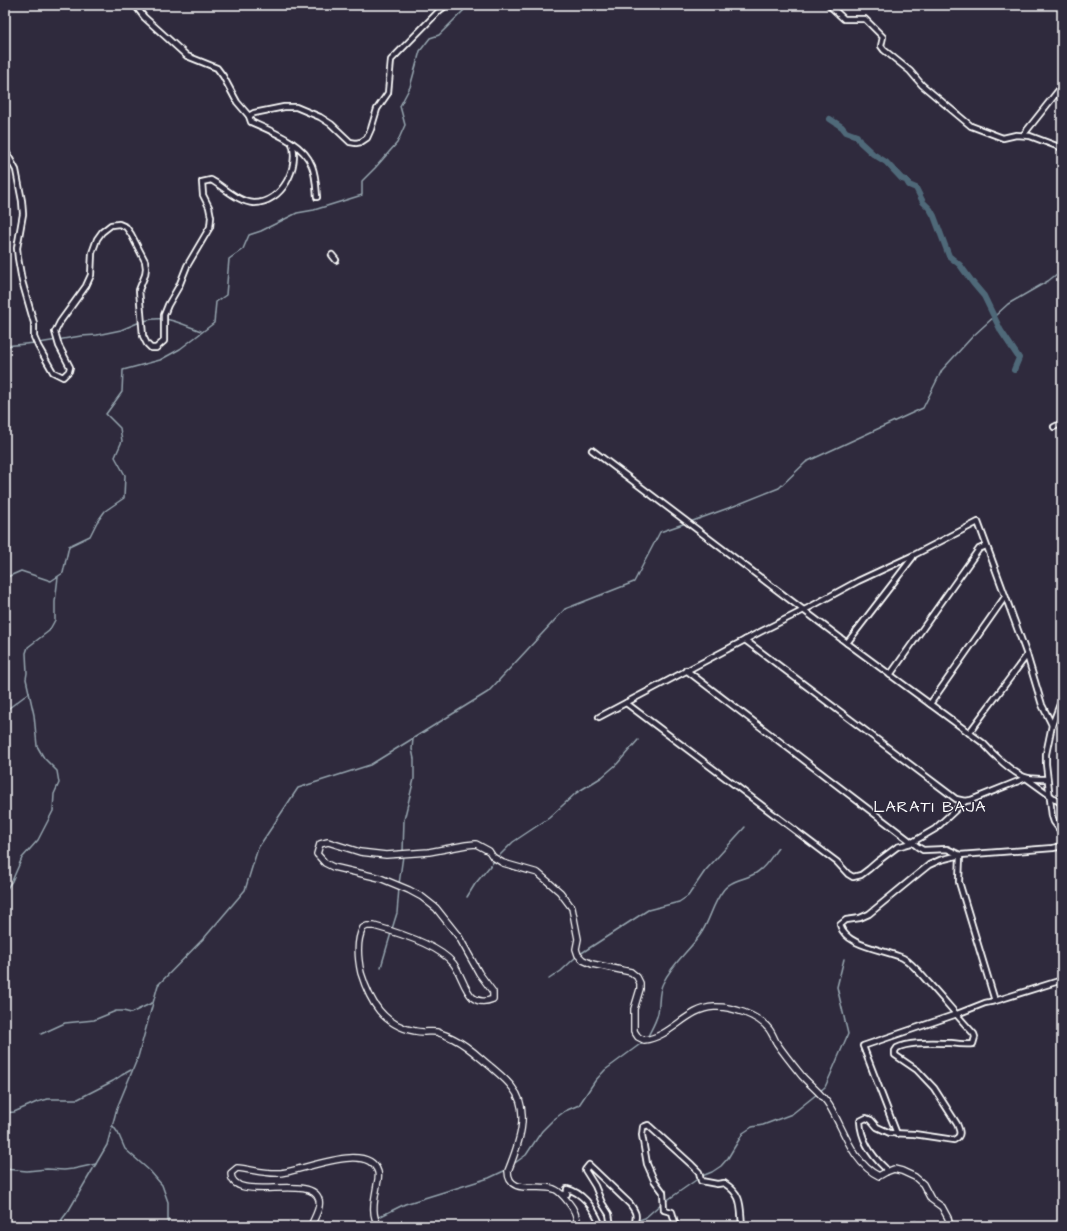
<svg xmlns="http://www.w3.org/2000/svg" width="1067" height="1231" font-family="'Architects Daughter',sans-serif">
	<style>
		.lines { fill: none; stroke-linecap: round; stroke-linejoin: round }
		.stream { stroke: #96a5af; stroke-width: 1.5 }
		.canal { stroke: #506979; stroke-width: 6 }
		.minor-casing { stroke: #fff; stroke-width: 8 }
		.tertiary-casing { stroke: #fff; stroke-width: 8 }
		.minor { stroke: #2f2a3d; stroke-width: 4.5 }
		.tertiary { stroke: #2f2a3d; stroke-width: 5.5 }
		.labels { text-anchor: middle; stroke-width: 3; stroke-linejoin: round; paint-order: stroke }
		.neighbourhood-label { font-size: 16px; letter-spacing: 1px; fill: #fff; stroke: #2f2a3d }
	</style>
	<rect width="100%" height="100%" fill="#2f2a3d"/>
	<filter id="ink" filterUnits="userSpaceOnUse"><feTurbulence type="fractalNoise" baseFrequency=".025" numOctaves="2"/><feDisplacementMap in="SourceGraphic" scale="8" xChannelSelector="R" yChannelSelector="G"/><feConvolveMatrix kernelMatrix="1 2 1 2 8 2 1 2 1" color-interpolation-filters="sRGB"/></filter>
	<g filter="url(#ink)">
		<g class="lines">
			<g class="stream">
				<path d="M144 321C165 314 181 324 201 331"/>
				<polyline points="39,343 81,336 97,335 121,330 140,322"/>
				<polyline points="5,346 35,343"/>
				<polyline points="690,522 734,506 779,488 806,462 923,408 942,370 973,336 1008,304 1048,281 1062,270"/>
				<polyline points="5,578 21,571 51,581 63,573 69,546 90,536 97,522 105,511 124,498 125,475 115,457 122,441 120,428 106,414 122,392 123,370 160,360 180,349 214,323 216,302 226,295 229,259 243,249 249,235 261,231 297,213 314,210 362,195 362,181 375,168 397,143 405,125 400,106 410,87 420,51 430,38 439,35 469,5"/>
				<polyline points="5,711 29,693"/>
				<polyline points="403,852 404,820 414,779 414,759 412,749 413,739"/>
				<polyline points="498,857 513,842 549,818 576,793 602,777 617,764 638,740"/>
				<polyline points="399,884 403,856"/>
				<polyline points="5,891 12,881 22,858 38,840 53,811 54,794 59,783 57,771 44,758 37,746 34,715 26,679 27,673 26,653 28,647 49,631 55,620 55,602 58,577"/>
				<polyline points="467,897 475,884 495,860"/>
				<polyline points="392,929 397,913 399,888"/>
				<polyline points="580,954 648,910 679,902 688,896 705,871 745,827"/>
				<polyline points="381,967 391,933"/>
				<polyline points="549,979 561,971 577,956"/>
				<polyline points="41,1034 65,1023 94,1020 116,1011 123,1011 131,1013 152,1003"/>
				<path d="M647 1038C651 1030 656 1022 658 1013 660 1003 658 992 663 983 672 964 688 952 700 935 710 921 712 905 722 892 729 880 745 880 756 873 766 867 771 857 778 848"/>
				<polyline points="819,1092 825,1087 830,1076 848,1034 837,987 844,959"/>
				<polyline points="5,1113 14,1112 37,1102 48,1099 78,1099 113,1081 122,1075 131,1070"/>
				<polyline points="113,1126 118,1133 125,1149 150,1171 162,1185 168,1202 168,1226"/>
				<polyline points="512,1165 526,1155 542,1131 553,1120 565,1111 579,1105 595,1081 605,1070 643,1042"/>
				<polyline points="5,1169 27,1171 47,1169 64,1170 73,1169 96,1164"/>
				<polyline points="702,1176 712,1172 721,1166 728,1158 743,1133 752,1127 763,1125 792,1114 817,1094"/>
				<polyline points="666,1201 699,1178"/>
				<polyline points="377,1218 405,1204 489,1178 506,1170"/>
				<polyline points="62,1220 63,1226"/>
				<polyline points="636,1221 645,1218 662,1203"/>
				<polyline points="57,1226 69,1210 107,1145 117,1108 138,1057 158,985 205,937 245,890 258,848 298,788 370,765 488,692 565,609 634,582 660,532 686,523"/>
				<polyline points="368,1226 374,1221"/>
				<polyline points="625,1226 633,1222"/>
				<polyline points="896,1226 916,1221"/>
			</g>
			<polyline class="canal" points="830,119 842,127 846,132 857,136 860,142 873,154 886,162 902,179 906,180 909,185 916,188 923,202 930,209 934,216 949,256 960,265 973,283 984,296 1001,331 1019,358 1014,370"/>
			<defs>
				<g id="minor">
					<path d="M135 5 144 17 187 56 217 68 223 76 237 102 249 116 251 122C271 131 304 143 312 166 316 176 316 187 317 197"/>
					<polyline points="829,5 844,19 865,19 883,37 881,46 884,50 910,71 922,85 971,126 1003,138 1016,135 1030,136 1062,148"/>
					<polyline points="249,116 254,113 284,107 296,107 320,117 331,124 350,142 356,143 361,142 367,138 371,129 377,109 388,93 391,60 440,10 447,5"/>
					<polyline points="1024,134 1062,86"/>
					<path d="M5 150 16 170 22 201 23 214 17 248 18 258 22 281 34 323V337L38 346 53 372 63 377 69 371 70 367 59 346 55 332 60 322 86 286 91 275 92 253 97 239 102 232 111 225 119 224 126 227 131 234 145 261 146 268 145 275 139 290 143 336 147 344 151 348H156L164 341V315L168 305 179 286 187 266 210 227 211 217 209 207 203 195 202 182 211 180C224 187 238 202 254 203 282 203 300 167 292 143"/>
					<polyline points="332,255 336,260"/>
					<polyline points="1054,427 1062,423"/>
					<path d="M592 450 847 643 983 743C992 753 1015 776 1028 778 1034 779 1041 779 1047 779"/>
					<polyline points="745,640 956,799 965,801 971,800 1026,778 1062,804"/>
					<polyline points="847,643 913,557"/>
					<polyline points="686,670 918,847 923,850 947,849 960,855 959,882 995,1001"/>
					<polyline points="890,675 979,549 986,546"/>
					<polyline points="1062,699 1052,725 1046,754 1046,764 1052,816 1054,822 1062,833"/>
					<polyline points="626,703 837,862 848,874 853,877 861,875 869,869 877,862 897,847 911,843 935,829 965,801"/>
					<polyline points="930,704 1005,597"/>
					<polyline points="599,717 760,632 810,607 858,581 914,555 978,522 1027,655 1042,705 1052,725"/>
					<polyline points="969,733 1027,655"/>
					<polyline points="897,1134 863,1046 957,1014 985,1003 995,1001 1062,980"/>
					<path d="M886 1172 885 1168C872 1156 861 1140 860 1121L866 1118 871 1120 877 1127 890 1133 914 1134 954 1140C962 1136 960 1131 957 1124L934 1088 917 1070 895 1055V1051L897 1048C909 1041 936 1043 951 1043 958 1044 966 1045 973 1044L975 1037 974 1034C958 1017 943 998 927 981 920 973 912 963 903 958 884 949 846 947 840 925L846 920 860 918 869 914 919 873 929 865 940 860 960 855 1053 848 1062 846"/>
					<path d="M562 1194H567V1189C584 1193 595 1211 601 1226"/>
					<path d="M611 1226 609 1214 602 1203 595 1186 585 1170 589 1165 630 1204C636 1212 638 1216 633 1226"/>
					<path d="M676 1226 672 1212 664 1210 663 1192 654 1180 647 1164 642 1135 643 1127 648 1125 692 1165 699 1172 701 1181 717 1184 724 1183C743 1195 740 1206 742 1226"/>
				</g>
				<g id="tertiary">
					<path d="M311 1226C314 1218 321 1208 319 1200 313 1172 231 1205 231 1173L237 1168C250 1169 265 1174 279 1173 301 1172 368 1140 378 1172 379 1176 378 1181 377 1185 375 1198 370 1214 379 1226"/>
					<path d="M578 1226C577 1217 575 1210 569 1203 565 1198 560 1191 554 1189 539 1183 508 1196 508 1171 518 1146 532 1111 512 1087 506 1079 498 1073 490 1066 479 1057 467 1045 454 1039 449 1036 442 1034 437 1032 430 1031 422 1033 415 1031 383 1025 370 1002 361 973 358 959 356 941 363 928L367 926H374C396 932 438 945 453 963 465 978 466 1010 493 999V992L479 973 459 937 436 908 422 897 409 890 380 878 333 867 325 863 317 854 320 844 328 842 360 852 386 855 429 852 466 845 476 844 489 851 493 857 503 863 538 873 560 892 572 908 578 939 576 949 578 955 583 960 592 964 631 972 637 977 640 983V989L634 1009V1031L638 1037 644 1040C671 1037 687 1008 714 1007 731 1006 758 1015 769 1029 772 1033 774 1038 776 1042 784 1054 793 1065 802 1076 811 1086 822 1094 829 1105 844 1129 852 1163 879 1176L886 1172 894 1169 902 1171 915 1177 923 1184 931 1199 942 1207 948 1218 950 1226"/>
				</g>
			</defs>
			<use href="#minor" class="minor-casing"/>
			<use href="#tertiary" class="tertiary-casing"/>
			<use href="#minor" class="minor"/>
			<use href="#tertiary" class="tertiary"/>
		</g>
	</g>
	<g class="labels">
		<g class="neighbourhood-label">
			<text x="930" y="812">LARATI BAJA</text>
		</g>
	</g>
	<rect width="1067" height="1231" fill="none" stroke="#2f2a3d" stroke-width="20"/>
	<rect x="10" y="10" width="1047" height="1211" fill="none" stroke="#fff" stroke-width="1.5" filter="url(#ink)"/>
</svg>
